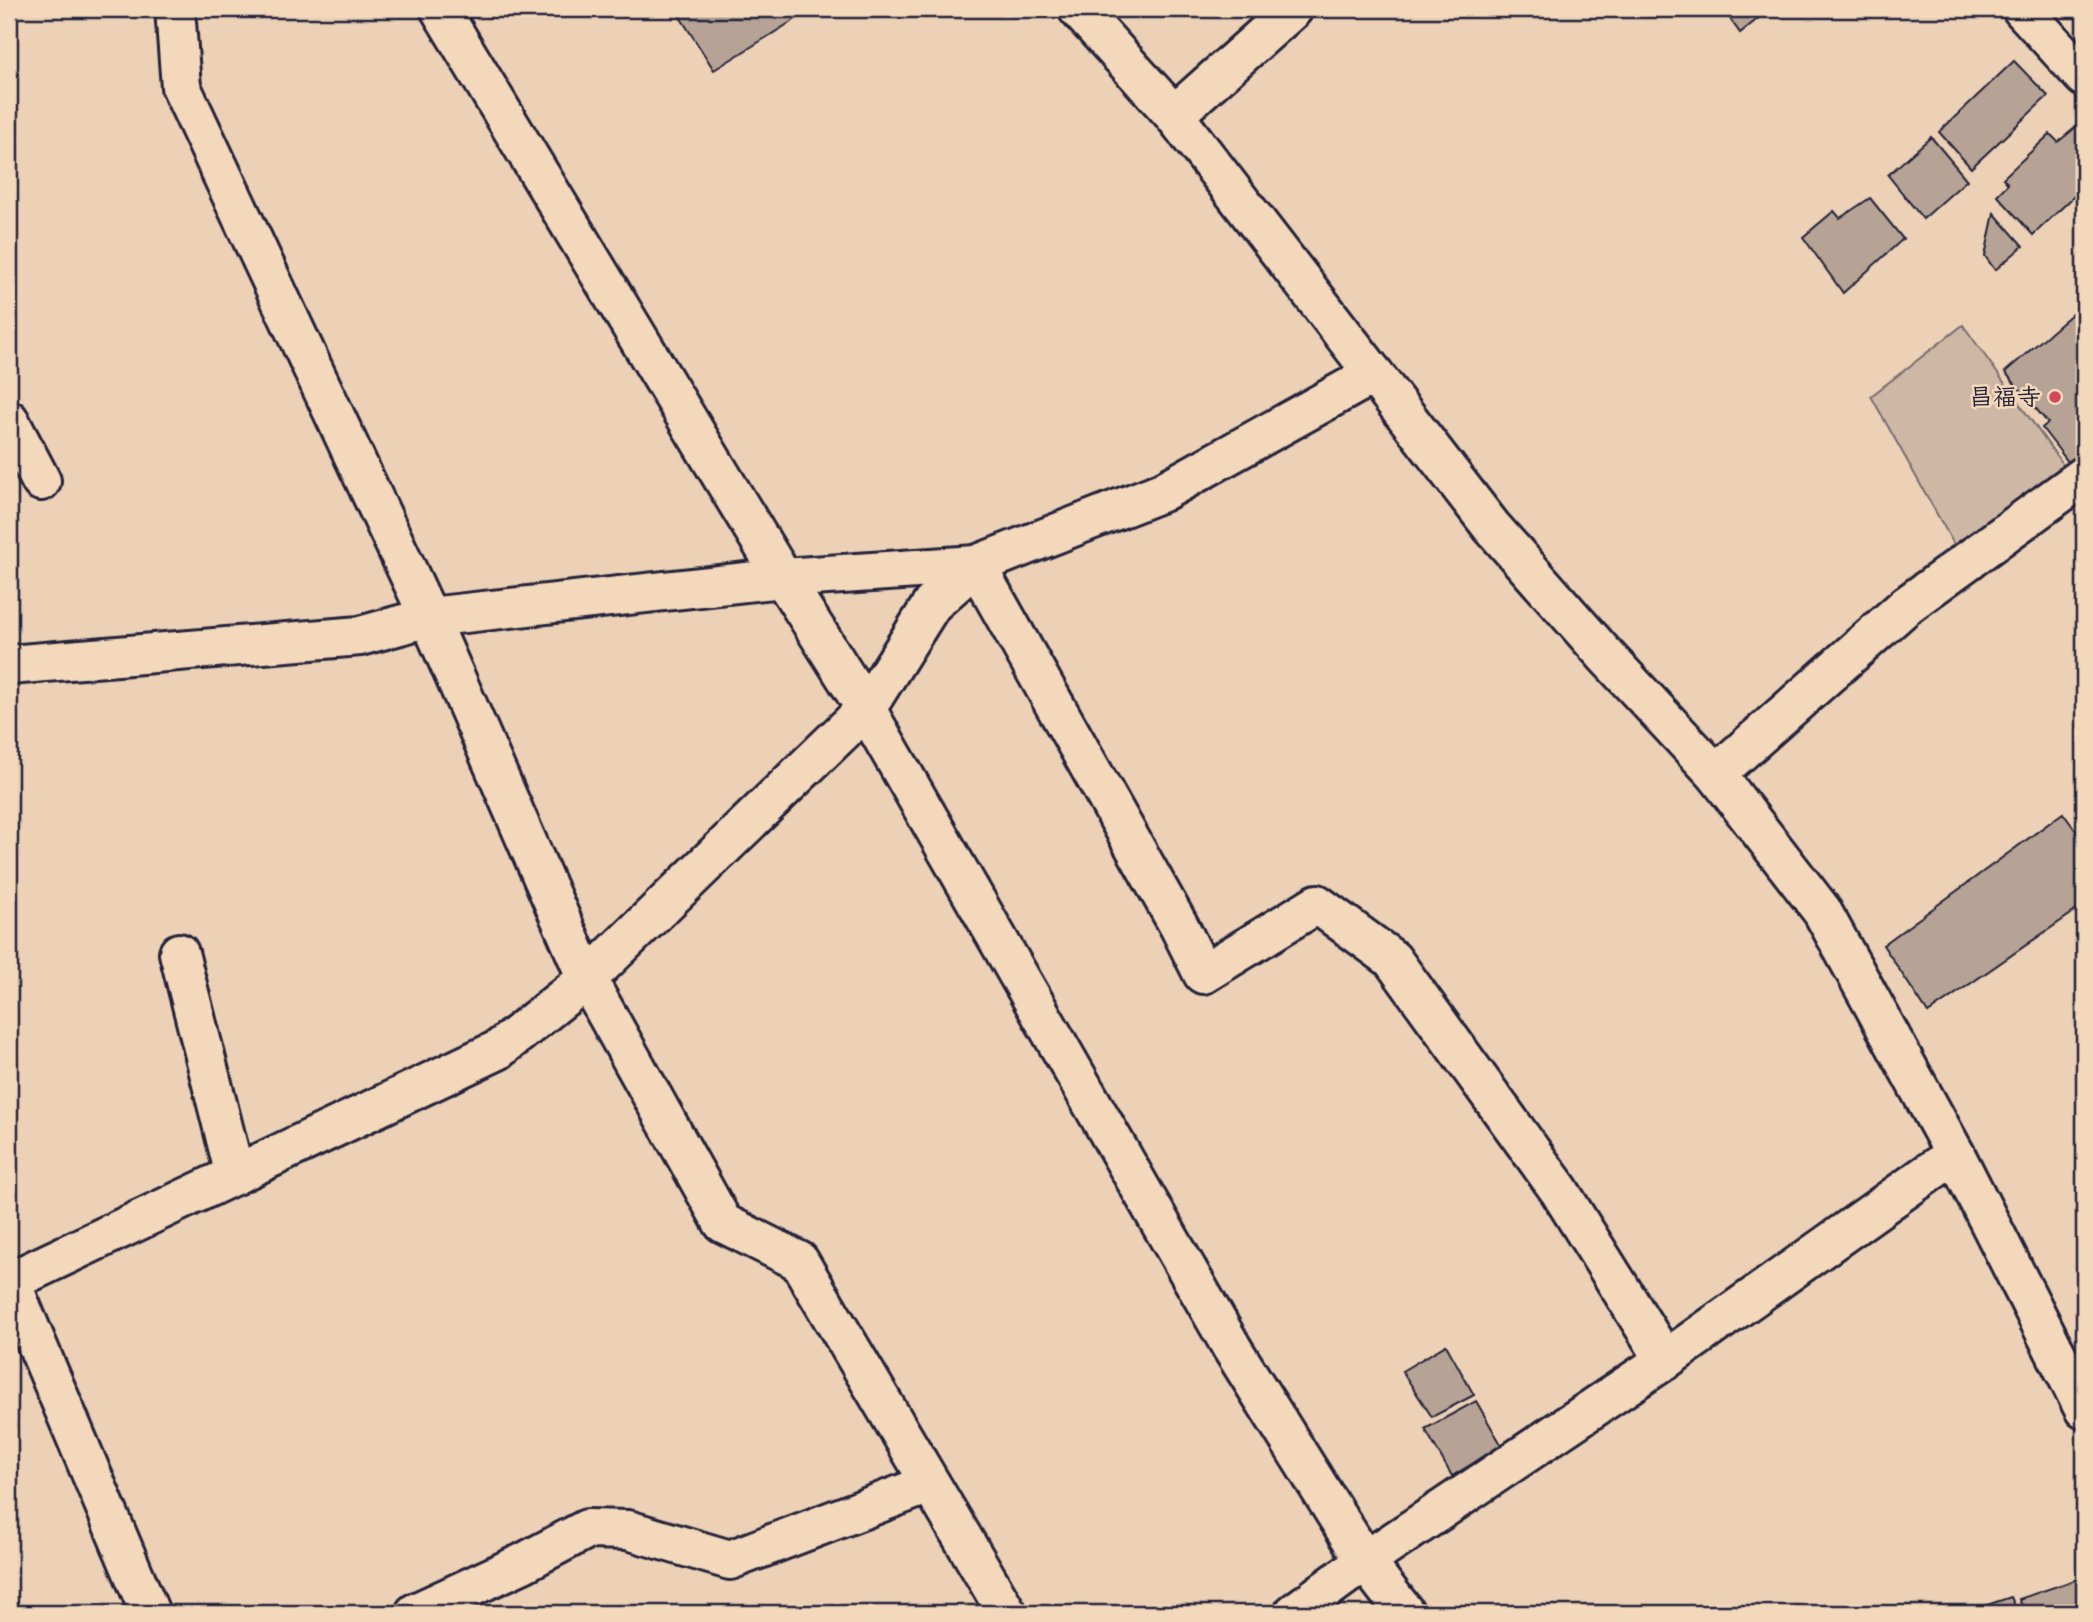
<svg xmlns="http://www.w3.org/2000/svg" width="2093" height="1622" font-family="Itim,'Klee One',sans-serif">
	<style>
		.green { fill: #ceb7a4; stroke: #786c70; stroke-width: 2 }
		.building { fill: #b6a395; stroke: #22223b; stroke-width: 2 }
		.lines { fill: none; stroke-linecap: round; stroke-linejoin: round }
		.minor-casing { stroke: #22223b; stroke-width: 44 }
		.minor { stroke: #f4d8bb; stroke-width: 38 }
		.poi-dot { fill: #d1495b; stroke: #f4d8bb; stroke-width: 2.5 }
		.labels { text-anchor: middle; stroke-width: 5; stroke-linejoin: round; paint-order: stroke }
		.poi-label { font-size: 24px; font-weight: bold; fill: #22223b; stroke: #f4d8bb; text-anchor: end }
	</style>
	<rect width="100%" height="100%" fill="#ecd1b6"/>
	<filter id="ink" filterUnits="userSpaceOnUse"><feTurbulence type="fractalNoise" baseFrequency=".0143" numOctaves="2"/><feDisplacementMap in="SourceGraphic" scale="14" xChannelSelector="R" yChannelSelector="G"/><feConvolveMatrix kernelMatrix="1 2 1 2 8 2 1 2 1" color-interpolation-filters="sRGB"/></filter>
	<g filter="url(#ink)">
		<polygon class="green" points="1963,325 2066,469 1957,550 1871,396"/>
		<g class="building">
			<polygon points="675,9 812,9 714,70"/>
			<polygon points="1723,9 1762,9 1765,13 1740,33"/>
			<polygon points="2014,61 2048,96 1971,168 1939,132"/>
			<polygon points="2082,122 2084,124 2084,187 2033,235 1997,195 2008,184 2003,178 2050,134 2058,142"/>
			<polygon points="1931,137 1967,180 1923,219 1888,175"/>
			<polygon points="1870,198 1903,239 1843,293 1803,237 1834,211 1840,218"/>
			<polygon points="1994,213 2023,246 1995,270 1985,256"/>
			<polygon points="2080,307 2084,312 2084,450 2069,463 2042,428 2048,423 2005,372"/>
			<polygon points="2063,813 2084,842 2084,905 1928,1013 1883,945"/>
			<polygon points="1446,1345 1474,1395 1432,1417 1402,1371"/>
			<polygon points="1476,1401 1502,1446 1452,1476 1425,1429"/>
			<polygon points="2084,1577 2084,1613 2025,1613 2019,1599"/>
			<polygon points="2011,1597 2018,1613 1963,1613"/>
		</g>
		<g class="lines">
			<defs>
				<g id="minor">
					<polyline points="175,9 181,87 429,617 587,979 723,1223 799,1261 1007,1613"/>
					<polyline points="440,9 783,578 866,709 1232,1348 1365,1561 1405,1613"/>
					<polyline points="1078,9 1174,115 1491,526 1605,655 1716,774 1822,911 1955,1154 2084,1409"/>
					<polyline points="2022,9 2084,77"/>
					<polyline points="1174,115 1293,9"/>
					<polyline points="9,420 41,481"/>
					<polyline points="976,565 1179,926 1203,974 1317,904 1392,959 1559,1190 1665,1360"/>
					<polyline points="9,665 360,636 429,617 783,578 976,565 1162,492 1374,374"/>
					<polyline points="1716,774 1907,605 2084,476"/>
					<polyline points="179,953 235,1175"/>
					<polyline points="9,1278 150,1613"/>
					<polyline points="11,1281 498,1050 587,979 866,709 932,604 976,565"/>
					<polyline points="415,1613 523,1563 587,1529 628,1530 730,1560 929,1484"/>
					<polyline points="1294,1613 1365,1561 1665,1360 1955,1154"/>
				</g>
			</defs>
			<use href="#minor" class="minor-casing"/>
			<use href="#minor" class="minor"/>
		</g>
	</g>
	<circle class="poi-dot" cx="2055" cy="397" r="7"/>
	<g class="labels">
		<g class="poi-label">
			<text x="2041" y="405">昌福寺</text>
		</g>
	</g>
	<rect width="2093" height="1622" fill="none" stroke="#f4d8bb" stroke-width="35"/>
	<rect x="18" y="18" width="2058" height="1587" fill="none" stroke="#22223b" stroke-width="2.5" filter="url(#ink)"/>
</svg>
